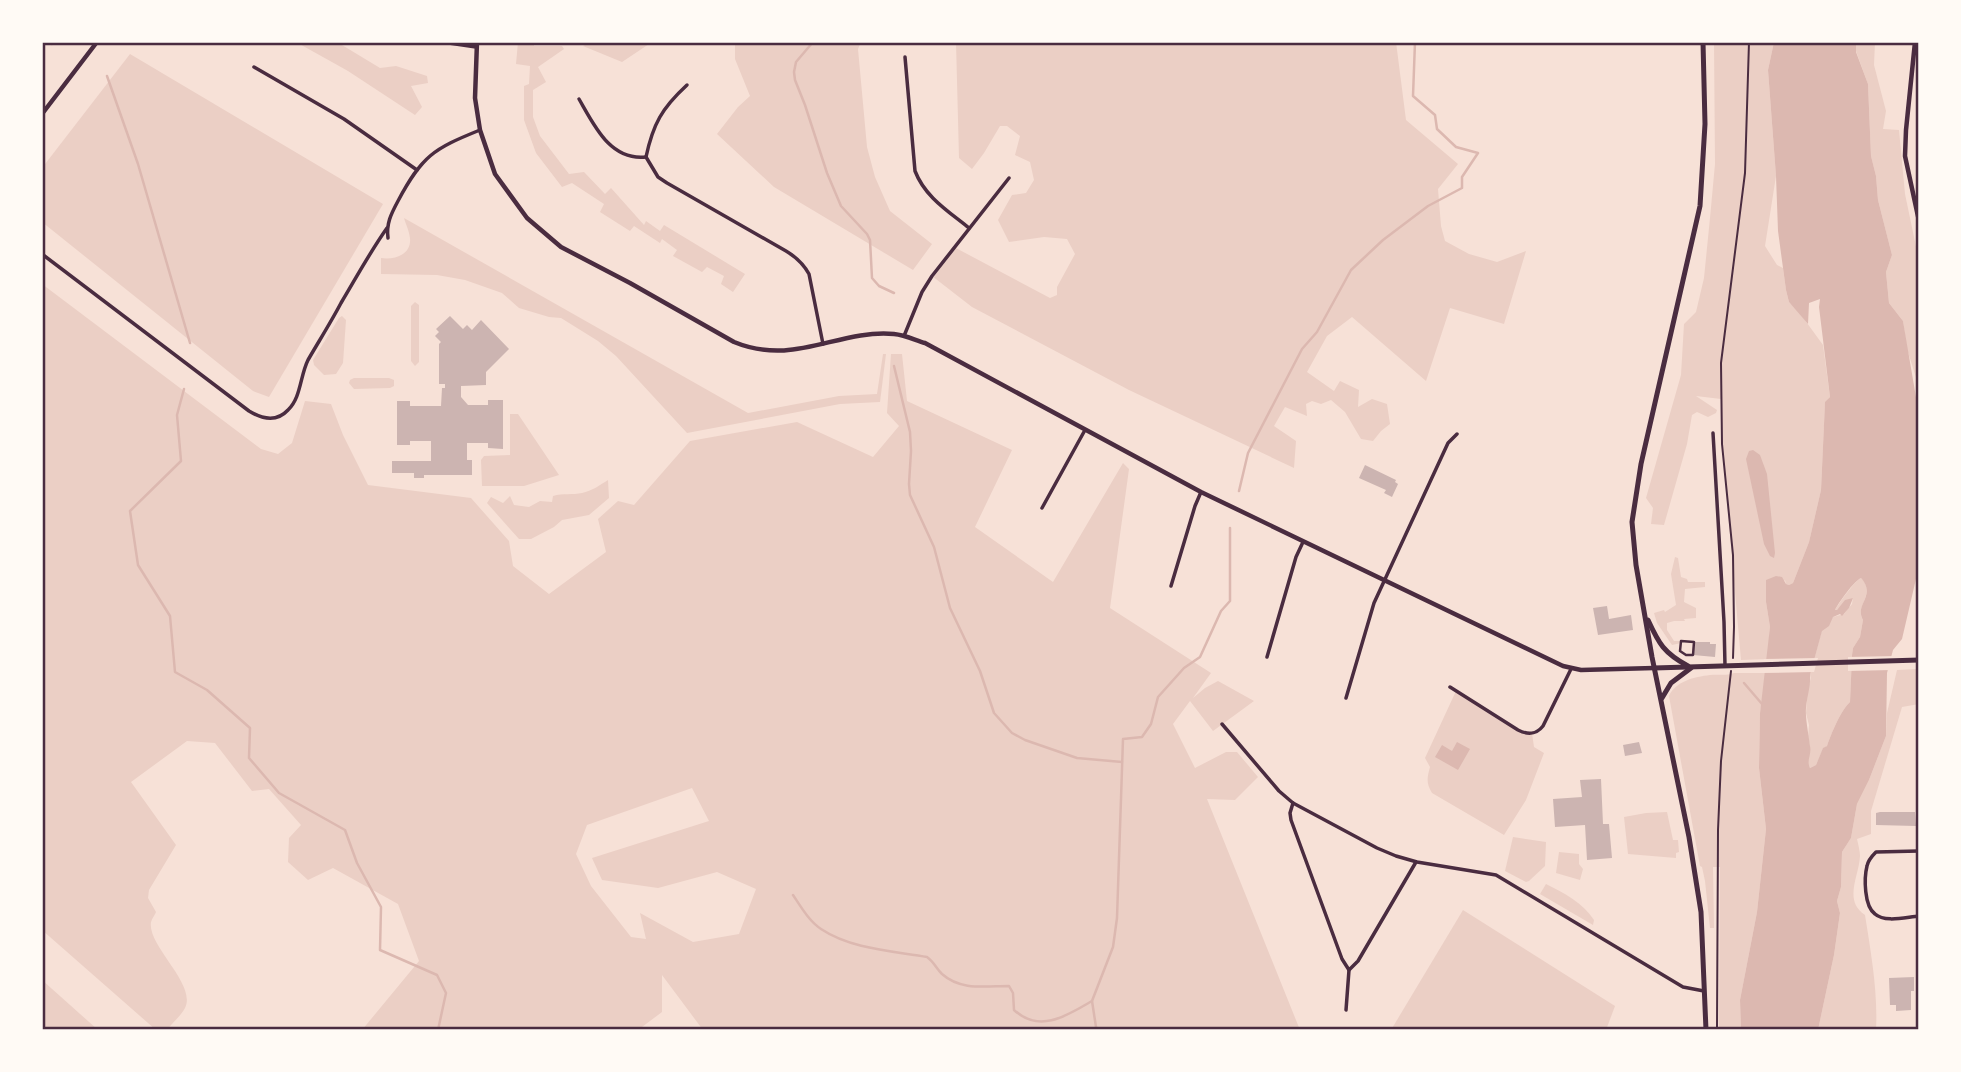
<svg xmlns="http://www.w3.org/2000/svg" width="1961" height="1072" font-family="'Golos Text',sans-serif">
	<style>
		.green { fill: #ebcfc5; fill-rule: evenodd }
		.water { fill: #dcb8b0; fill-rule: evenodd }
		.pier { fill: #f7e1d7 }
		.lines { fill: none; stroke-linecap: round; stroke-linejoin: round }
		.stream { stroke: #dcb8b0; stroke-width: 2.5 }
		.building { fill: #ccb4b1 }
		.path { stroke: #4a2c40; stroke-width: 2 }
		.pedestrian { stroke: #4a2c40; stroke-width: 2.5 }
		.minor { stroke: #4a2c40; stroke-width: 3.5 }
		.tertiary { stroke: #4a2c40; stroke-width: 4.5 }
		.secondary { stroke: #4a2c40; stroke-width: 5 }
		.neatline { fill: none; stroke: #4a2c40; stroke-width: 2.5 }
	</style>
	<rect width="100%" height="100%" fill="#f7e1d7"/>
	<g class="green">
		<polygon points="296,42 337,42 380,68 396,66 427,76 428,83 411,86 422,107 415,115 348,71"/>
		<polygon points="518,42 534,42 534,46 562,46 564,49 538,67 546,82 533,90 533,117 540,136 569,174 584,172 605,194 611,188 644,225 646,221 660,231 664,225 745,274 733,292 721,284 724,276 707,267 702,272 673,256 677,250 662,239 660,243 634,226 630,231 600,212 604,204 572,183 562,187 536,153 524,120 524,86 529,84 530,66 516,64"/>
		<polygon points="591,42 652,42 622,62 583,46"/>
		<polygon points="727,42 861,42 858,49 867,147 875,177 890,211 932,244 913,270 774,187 717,134 738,107 750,96 735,59 735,44"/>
		<polygon points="956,42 1396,42 1406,120 1458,164 1438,189 1441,226 1445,241 1469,254 1497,262 1526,251 1504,324 1450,308 1426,381 1352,317 1327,336 1307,372 1334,391 1340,381 1359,390 1358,407 1372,399 1387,404 1390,424 1381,431 1373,441 1361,439 1345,412 1331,400 1321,404 1312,401 1306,404 1307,416 1285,407 1274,426 1296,441 1294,468 1129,390 972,307 932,276 954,247 1050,298 1057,295 1057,287 1075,254 1067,239 1044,237 1009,242 998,220 1012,195 1026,193 1034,180 1030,162 1015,155 1020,136 1007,126 1000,126 984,153 972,169 959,158"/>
		<polygon points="1714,42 1774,42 1768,70 1776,176 1765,246 1777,265 1783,268 1786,290 1789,302 1799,312 1823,345 1830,397 1825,403 1821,490 1809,542 1793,583 1789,585 1786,584 1785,580 1766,602 1770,627 1768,659 1741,660 1722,444 1721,399 1696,396 1717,410 1716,413 1708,417 1697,412 1692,415 1687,444 1664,525 1651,524 1653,508 1646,498 1681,375 1684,324 1696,312 1704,278 1710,218 1715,164"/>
		<polygon points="1856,42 1875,42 1874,65 1886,111 1883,129 1899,130 1905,194 1919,261 1919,387 1907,349 1903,321 1889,303 1886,272 1892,255 1878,200 1876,176 1871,156 1868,84 1856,51"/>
		<polygon points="130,54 383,204 269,397 253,391 42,222 42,168"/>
		<path d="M404 218 748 413 839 396 877 394 883 354H886L880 402 840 404 687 433 616 356 598 341 561 318 549 317 519 308 502 293 465 280 437 275 381 274V258C392 260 409 256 410 242 411 235 406 225 404 218Z"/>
		<path d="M42 284 261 449 278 454 292 443 305 401 331 404 343 435 368 485 471 498 509 541 513 566 549 594 606 552 598 519 618 501 634 505 690 441 797 422 873 457 899 426 887 413 891 354H902L907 401 1012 450 975 527 1053 582 1123 463 1129 469 1110 608 1211 673 1193 698 1205 688 1218 681 1254 701 1213 731 1190 701 1173 724 1195 768 1226 752H1237L1258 777 1235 800 1207 799 1300 1030H703L662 975V1012L638 1030H362L419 961 398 904 333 868 308 880 288 862 289 838 301 825 269 789 252 791 215 743 187 741 131 782 176 845 149 890 148 898 156 912C155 915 152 918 151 922 147 946 197 984 185 1008 181 1016 172 1023 167 1030H156L42 930V476L45 472 42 469ZM692 788 709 821 592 858 602 880 658 888 717 872 756 889 739 934 693 942 640 913 646 939 631 937 591 886 576 854 587 825Z"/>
		<polygon points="415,302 419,305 419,362 415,366 411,361 411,306"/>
		<polygon points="342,316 346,320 343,363 336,374 324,375 314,365 313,360 339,318"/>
		<polygon points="354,378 389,378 394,380 394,386 390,388 354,389 349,383 350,380"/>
		<polygon points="510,414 518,414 559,475 524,486 482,486 481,460 484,456 510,455"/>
		<path d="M608 480 609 498 589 515 562 520 554 527 531 539H519L487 503 491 497 503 503 510 496 514 505 529 507 540 501 552 502 553 496C563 493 573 495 582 493 592 491 600 485 608 480Z"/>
		<polygon points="1675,557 1678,558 1681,577 1687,579 1688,582 1705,582 1705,587 1685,589 1684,602 1696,608 1696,618 1684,619 1685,621 1674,621 1667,623 1667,630 1674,641 1681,641 1681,643 1672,645 1657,623 1654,613 1664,610 1665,612 1676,605 1671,574"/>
		<path d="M1861 578C1877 593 1854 606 1863 620L1860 637 1853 648 1852 655 1850 702C1841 710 1831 734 1827 746L1823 749 1816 765 1810 768 1807 763 1810 746 1808 737 1809 725 1806 713 1808 688 1811 678 1810 675 1822 630 1833 617 1844 614 1852 604 1853 598 1837 610H1835C1839 603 1855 581 1861 578Z"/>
		<path d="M1917 669 1919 674V704L1902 707 1871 811V834L1857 839C1858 844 1860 851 1860 856 1859 877 1843 900 1865 915 1871 953 1878 992 1876 1030H1818L1834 955 1840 913 1837 901 1841 887 1842 852 1851 838 1857 804 1869 780 1886 736 1887 713 1897 670Z"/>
		<path d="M1734 673H1766L1760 713 1759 768 1766 829 1757 912 1740 1000 1741 1030H1719L1720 867H1713L1714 928H1710L1705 881 1702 867 1700 866 1669 696C1676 681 1694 677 1710 675 1719 674 1726 676 1734 673Z"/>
		<path d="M1456 691 1518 730 1532 733 1534 747 1544 753 1526 800 1504 835 1432 793C1426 783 1427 778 1430 767L1425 758Z"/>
		<polygon points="1667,812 1673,840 1678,840 1679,852 1676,853 1676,858 1628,854 1624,817 1646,813"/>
		<polygon points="1513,837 1546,842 1545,866 1529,881 1526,882 1505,871"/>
		<polygon points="1559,852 1579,854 1579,864 1583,869 1580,880 1556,873"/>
		<path d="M1546 884C1564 893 1583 903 1594 920L1593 925 1540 894Z"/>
		<polygon points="1463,910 1615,1006 1606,1030 1391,1030"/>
		<polygon points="42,980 98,1030 42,1030"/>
	</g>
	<g class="water">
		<path d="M1774 42H1856V52L1868 84 1871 156 1876 176 1878 200 1892 255 1886 272 1889 303 1903 321 1919 415V566L1902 639 1893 650 1887 673 1886 736 1869 780 1857 804 1851 838 1842 852 1841 887 1837 901 1840 913 1834 955 1818 1030H1741L1740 1000 1757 912 1766 829 1759 768 1760 713 1770 627 1766 602V580L1776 576 1782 577 1786 584 1789 585 1793 583 1809 542 1821 490 1825 402 1830 397 1819 307 1820 299 1809 303 1808 324 1789 302 1786 290 1778 231 1776 176 1768 70ZM1861 578C1877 596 1854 604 1863 620L1860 637 1853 648 1852 655 1850 702C1841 710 1831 734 1827 746L1823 748 1816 765 1810 768C1806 760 1812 755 1810 746 1809 737 1805 718 1806 708 1807 697 1811 685 1810 675L1822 631 1829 626 1833 617 1840 614 1842 616 1849 608 1853 598 1845 600 1837 610H1835C1839 602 1854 581 1861 578Z"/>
		<polygon points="1753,450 1760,455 1767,474 1775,553 1774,558 1770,556 1764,544 1746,459 1749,451"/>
		<polygon points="1457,742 1470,749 1458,770 1435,757 1442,745 1452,751"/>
	</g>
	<g class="pier">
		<polygon points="1895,656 1892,670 1848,671 1848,657"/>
		<polygon points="1818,658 1814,672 1762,673 1764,659"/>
	</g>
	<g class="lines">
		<g class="stream">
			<polyline points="50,42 52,44 56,42"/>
			<polyline points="813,42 796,62 794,72 795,80 805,105 827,173 841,206 867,234 870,240 872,278 879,286 894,293"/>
			<polyline points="107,76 138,164 190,343"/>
			<polyline points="894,366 910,432 911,451 909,484 910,495 934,547 950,608 980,671 994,713 1012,733 1025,740 1077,758 1122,762"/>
			<polyline points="184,389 177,415 181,461 130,511 138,565 170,616 175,672 207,690 250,728 249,758 279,793 345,830 357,863 381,907 380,950 437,975 446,993 438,1030"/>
			<polyline points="1239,491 1248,453 1302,349 1317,332 1351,270 1383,240 1428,206 1462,188 1462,177 1478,153 1456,147 1437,129 1435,115 1413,96 1415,42"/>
			<polyline points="1744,683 1762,704"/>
			<path d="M793 895C801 907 809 921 821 929 851 949 892 951 927 957 934 962 936 968 942 974 961 991 986 986 1009 986L1013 993 1014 1010C1040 1034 1068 1015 1092 1001"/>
			<polyline points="1098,1030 1096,1027 1092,1001 1113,947 1117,918 1123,739 1142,737 1151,724 1158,697 1184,668 1200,657 1221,611 1230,601 1230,528"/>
		</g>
	</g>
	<g class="building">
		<polygon points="450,316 463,329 467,325 472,330 481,320 509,349 486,372 486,385 461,386 461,397 468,405 488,405 488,400 503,400 503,449 488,448 488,443 467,443 467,460 472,460 472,475 424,475 424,478 414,478 414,473 392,473 392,461 431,461 431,441 410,441 410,445 397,445 397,401 410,401 410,406 441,406 442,388 445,388 445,384 439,384 439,344 441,342 435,336 439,332 436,329"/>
		<polygon points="1365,465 1396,480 1395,482 1398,484 1392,497 1384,493 1386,490 1359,478"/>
		<polygon points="1607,606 1609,619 1631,615 1633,630 1598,635 1593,608"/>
		<polygon points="1694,642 1710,642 1710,644 1716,644 1715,657 1693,655"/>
		<polygon points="1639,742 1642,753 1625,756 1623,745"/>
		<polygon points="1601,779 1603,824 1609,824 1612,858 1587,860 1585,825 1555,827 1553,799 1582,797 1580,780"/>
		<polygon points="1880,812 1915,812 1916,826 1876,825 1876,813"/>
		<polygon points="1914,977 1914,991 1911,991 1911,1010 1896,1011 1896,1005 1890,1005 1889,978"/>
	</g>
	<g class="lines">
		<g class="path">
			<polyline points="1733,658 1734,627 1733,555 1722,444 1721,363 1745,173 1749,42"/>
			<polyline points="1717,1030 1718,830 1721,761 1731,671"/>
		</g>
		<polygon class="pedestrian" points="1681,641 1694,642 1693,655 1686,655 1680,651"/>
		<g class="minor">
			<polyline points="442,42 476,47"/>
			<path d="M905 57 915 171C925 197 948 211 969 228"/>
			<polyline points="254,67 344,119 417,170"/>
			<path d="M579 99C594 125 610 161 646 157"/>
			<path d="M646 157 658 177 667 183 786 251C796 257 803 263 809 274L823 344"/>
			<path d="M646 157C653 124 662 108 687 85"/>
			<path d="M388 238C386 224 391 214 398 201 422 156 433 149 480 130"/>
			<path d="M42 254 249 411C262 419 276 423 288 410 301 398 300 376 308 360 319 341 331 322 341 303 356 278 370 252 387 228"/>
			<polyline points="904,336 922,292 932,276 1009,178"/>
			<polyline points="1713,433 1724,622 1725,666"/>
			<polyline points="1042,508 1085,430"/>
			<polyline points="1171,586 1195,506 1201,492"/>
			<polyline points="1267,657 1296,557 1303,542"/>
			<path d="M1450 687 1518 730C1528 735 1536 735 1543 726L1571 669"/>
			<polyline points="1346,698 1374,603 1448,443 1457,434"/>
			<polyline points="1222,724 1279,791 1293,803 1377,848 1396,856 1417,862 1496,875 1683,987 1704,991"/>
			<polyline points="1293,803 1290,813 1291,820 1342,959 1349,970 1358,961 1416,862"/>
			<path d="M1919 851 1876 852C1872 856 1868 860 1867 866 1864 878 1864 906 1875 914 1885 923 1906 917 1919 916"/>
			<polyline points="1346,1010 1349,970"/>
		</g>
		<g class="tertiary">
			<path d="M477 42 475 98 480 130 495 174 527 218 561 247 630 283 734 342C795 367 837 329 894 334 905 335 915 340 925 343L1201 492 1563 666 1581 670 1654 668"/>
			<polyline points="1915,42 1906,130 1905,156 1919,221"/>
			<polyline points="42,114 97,42"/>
		</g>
		<g class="secondary">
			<polyline points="1703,42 1705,124 1700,206 1641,464 1632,522 1636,565 1652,657 1689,837 1701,912 1706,1030"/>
			<path d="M1648 620C1659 644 1664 653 1688 666"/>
			<polyline points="1654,668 1919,660"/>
			<polyline points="1662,698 1671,683 1691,668"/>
		</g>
	</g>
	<rect width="1961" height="1072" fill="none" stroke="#fffaf5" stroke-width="88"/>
	<rect x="44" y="44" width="1873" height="984" class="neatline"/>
</svg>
